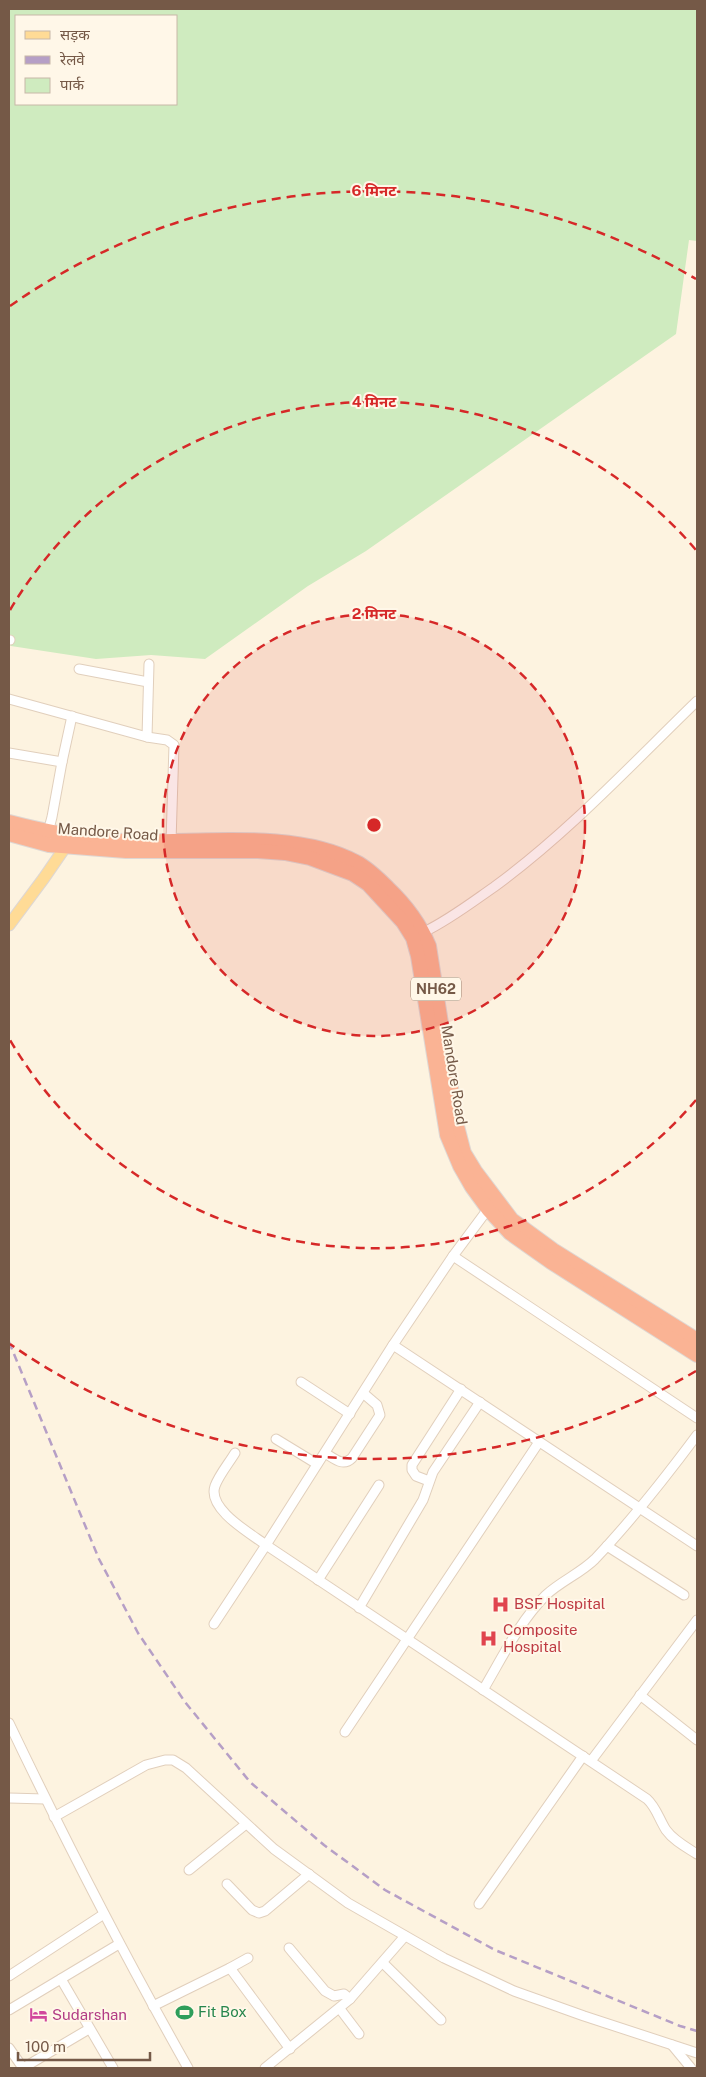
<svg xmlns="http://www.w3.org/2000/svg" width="706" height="2077" font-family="'Public Sans','Noto Sans Devanagari',sans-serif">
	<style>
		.green { fill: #cfebbf; fill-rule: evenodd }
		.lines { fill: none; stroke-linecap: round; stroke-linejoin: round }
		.minor-casing { stroke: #e1cfbc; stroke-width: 11 }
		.major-casing { stroke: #ded7d3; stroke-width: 13 }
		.highway-casing { stroke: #ded7d3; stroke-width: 16 }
		.minor { stroke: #fff; stroke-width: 9 }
		.major { stroke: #ffdb96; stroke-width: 11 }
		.highway { stroke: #fab394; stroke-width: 14 }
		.rail { stroke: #b69fc6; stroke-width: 2.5; stroke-dasharray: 8 5; stroke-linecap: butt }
		.ring { fill: none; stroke: #d62828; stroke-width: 2.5; stroke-dasharray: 9 6 }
		.labels { text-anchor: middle; stroke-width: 4; stroke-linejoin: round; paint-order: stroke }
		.shield { fill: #fff7e8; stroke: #9e8877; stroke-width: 1 }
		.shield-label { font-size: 14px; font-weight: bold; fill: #755947 }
		.street-label { font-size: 15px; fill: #755947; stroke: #fff7e8 }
		.health-label { font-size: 15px; fill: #be3a42; stroke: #fff7e8; text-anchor: start }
		.leisure-label { font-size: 15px; fill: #27864d; stroke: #fff7e8; text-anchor: start }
		.hotel-label { font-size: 15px; fill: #b23c85; stroke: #fff7e8; text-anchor: start }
		.centre { fill: #d62828; stroke: #fff7e8; stroke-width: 2.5 }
		.ring-label { font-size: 15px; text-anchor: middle; font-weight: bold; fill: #d62828; stroke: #fff7e8; stroke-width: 4; stroke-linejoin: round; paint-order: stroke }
	</style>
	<rect width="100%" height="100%" fill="#fdf3e0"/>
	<path class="green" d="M9 9H697V241L689 240 676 334 366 551 308 586 205 659 151 655 96 659 11 646 9 644ZM16 16H176V104H16Z"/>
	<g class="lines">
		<defs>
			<g id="minor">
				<polyline points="9,640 10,640"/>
				<polyline points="79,669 148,682"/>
				<polyline points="9,699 147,737 167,740 174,745 171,842"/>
				<polyline points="147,737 149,664"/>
				<polyline points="9,753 62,762 52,817 47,836"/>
				<polyline points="62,762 72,716"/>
				<path d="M424 932C449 920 471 903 494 887 568 833 631 765 697 701"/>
				<polyline points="453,1256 488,1209"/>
				<polyline points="393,1345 453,1256 697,1418"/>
				<polyline points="301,1382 350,1414"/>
				<polyline points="276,1439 317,1464"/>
				<path d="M325 1453C335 1459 343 1467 352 1458L380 1415 377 1405 363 1393"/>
				<polyline points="429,1481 416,1476 412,1470 412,1465 461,1389"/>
				<polyline points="607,1546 684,1595"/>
				<path d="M697 1546 393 1345 266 1545 647 1799C656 1807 659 1819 666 1830 674 1841 686 1847 697 1854"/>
				<polyline points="318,1580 379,1485"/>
				<polyline points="359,1608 423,1500 433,1472 480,1402"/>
				<path d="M214 1624 266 1545C250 1533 207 1509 215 1486 219 1475 229 1463 235 1453"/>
				<path d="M483 1690C502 1658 519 1622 546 1595 561 1581 581 1573 595 1559 632 1520 665 1478 697 1435"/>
				<polyline points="640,1695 697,1740"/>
				<path d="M9 1723C65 1840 124 1955 188 2068"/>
				<polyline points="345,1732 539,1442"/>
				<polyline points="591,1761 697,1620"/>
				<polyline points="9,1798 45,1799"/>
				<polyline points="54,1817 146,1765 165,1760 173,1760 186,1768 274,1849 348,1903 444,1958 514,1991 584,2016 697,2053"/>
				<polyline points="189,1870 246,1824"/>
				<polyline points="227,1884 252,1910 259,1913 265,1911 309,1874"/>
				<polyline points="479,1904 583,1756"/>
				<polyline points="289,1948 325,1991 334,1996 344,1994 350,1999"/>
				<polyline points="248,1958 230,1968 290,2049"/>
				<polyline points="383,1963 441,2020"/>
				<polyline points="9,1976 104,1914"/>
				<polyline points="61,1979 113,2068"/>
				<polyline points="153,2006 230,1968"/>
				<polyline points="340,2009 359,2034"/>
				<polyline points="9,2010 119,1944"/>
				<polyline points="672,2045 691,2068"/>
				<polyline points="9,2048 23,2068"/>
				<polyline points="23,2068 89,2029"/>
				<polyline points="265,2068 350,1999 405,1936"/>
			</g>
			<polyline id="major" points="9,925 44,878 66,846 68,840"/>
			<g id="highway">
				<path d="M9 822C47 832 85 839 124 841 195 844 293 828 356 862 368 868 379 879 388 888 406 905 420 924 429 946L457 1126 464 1153 475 1171 512 1220 553 1250 697 1340"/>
				<polyline points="9,834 49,845 126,851 258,851 285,853 310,858 353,874 368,884 403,922 413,938 418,956 447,1135 460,1166 472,1187 488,1209 510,1233 551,1262 697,1355"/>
			</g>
		</defs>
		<use href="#minor" class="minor-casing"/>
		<use href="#major" class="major-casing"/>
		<use href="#highway" class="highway-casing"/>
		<use href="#minor" class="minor"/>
		<use href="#major" class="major"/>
		<use href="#highway" class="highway"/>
		<polyline class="rail" points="9,1342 99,1559 138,1633 185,1702 250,1782 324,1845 385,1890 495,1950 680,2026 697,2031"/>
	</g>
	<circle cx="374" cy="825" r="211" fill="#d62828" fill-opacity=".12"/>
	<g class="ring">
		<circle cx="374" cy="825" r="211"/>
		<path d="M696 1100A423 423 0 0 1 10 1040M10 610A423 423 0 0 1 696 550"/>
		<path d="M696 1371A634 634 0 0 1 10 1344M10 306A634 634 0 0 1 696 279"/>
	</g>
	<defs>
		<symbol id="hospital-bare" viewBox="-9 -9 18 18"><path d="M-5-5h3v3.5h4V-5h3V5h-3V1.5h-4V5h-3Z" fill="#e0444e" stroke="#fff7e8" stroke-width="2.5" paint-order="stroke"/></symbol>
		<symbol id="stadium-bare" viewBox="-9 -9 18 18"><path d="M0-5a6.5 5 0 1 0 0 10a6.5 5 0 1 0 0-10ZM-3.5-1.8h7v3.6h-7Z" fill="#2e9e5b" stroke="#fff7e8" stroke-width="2.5" paint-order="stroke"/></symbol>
		<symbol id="hotel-bare" viewBox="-9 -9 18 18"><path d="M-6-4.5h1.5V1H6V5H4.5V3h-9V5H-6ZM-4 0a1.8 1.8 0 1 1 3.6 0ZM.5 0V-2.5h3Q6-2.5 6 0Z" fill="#d1479c" stroke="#fff7e8" stroke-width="2.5" paint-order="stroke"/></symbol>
	</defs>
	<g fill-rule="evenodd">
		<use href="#hospital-bare" x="488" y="1592" width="25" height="25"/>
		<use href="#hospital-bare" x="476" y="1626" width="25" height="25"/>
		<use href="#stadium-bare" x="172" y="2000" width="25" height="25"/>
		<use href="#hotel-bare" x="26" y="2002" width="25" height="25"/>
	</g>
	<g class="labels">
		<rect class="shield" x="411" y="977.5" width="50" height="23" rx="4"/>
		<g class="shield-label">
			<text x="436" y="994">NH62</text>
		</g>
		<g class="street-label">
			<text transform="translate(108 832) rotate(4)" y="5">Mandore Road</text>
			<text transform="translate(454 1075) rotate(81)" y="5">Mandore Road</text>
		</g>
		<g class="health-label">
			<text x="514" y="1609">BSF Hospital</text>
			<text x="503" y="1635">Composite<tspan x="503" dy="17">Hospital</tspan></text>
		</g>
		<g class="leisure-label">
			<text x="198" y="2017">Fit Box</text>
		</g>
		<g class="hotel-label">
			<text x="52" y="2020">Sudarshan</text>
		</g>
	</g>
	<circle cx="374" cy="825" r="8" class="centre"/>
	<g class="ring-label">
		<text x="374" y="196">6 मिनट</text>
		<text x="374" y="407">4 मिनट</text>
		<text x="374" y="619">2 मिनट</text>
	</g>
	<rect width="706" height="2077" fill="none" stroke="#755947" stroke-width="20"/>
	<rect x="15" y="15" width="162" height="90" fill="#fff7e8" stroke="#c8b8a8"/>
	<rect x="25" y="31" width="25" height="8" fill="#ffdb96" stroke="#c8b8a8"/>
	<text x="60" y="40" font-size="15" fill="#755947">सड़क</text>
	<rect x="25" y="56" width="25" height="8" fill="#b69fc6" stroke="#c8b8a8"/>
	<text x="60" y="65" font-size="15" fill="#755947">रेलवे</text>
	<rect x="25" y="78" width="25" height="15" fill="#cfebbf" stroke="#c8b8a8"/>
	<text x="60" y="90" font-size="15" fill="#755947">पार्क</text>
	<path d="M18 2052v8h132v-8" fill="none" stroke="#755947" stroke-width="2.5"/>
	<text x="25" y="2052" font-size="15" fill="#755947" stroke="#fff7e8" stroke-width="4" paint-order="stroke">100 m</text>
</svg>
